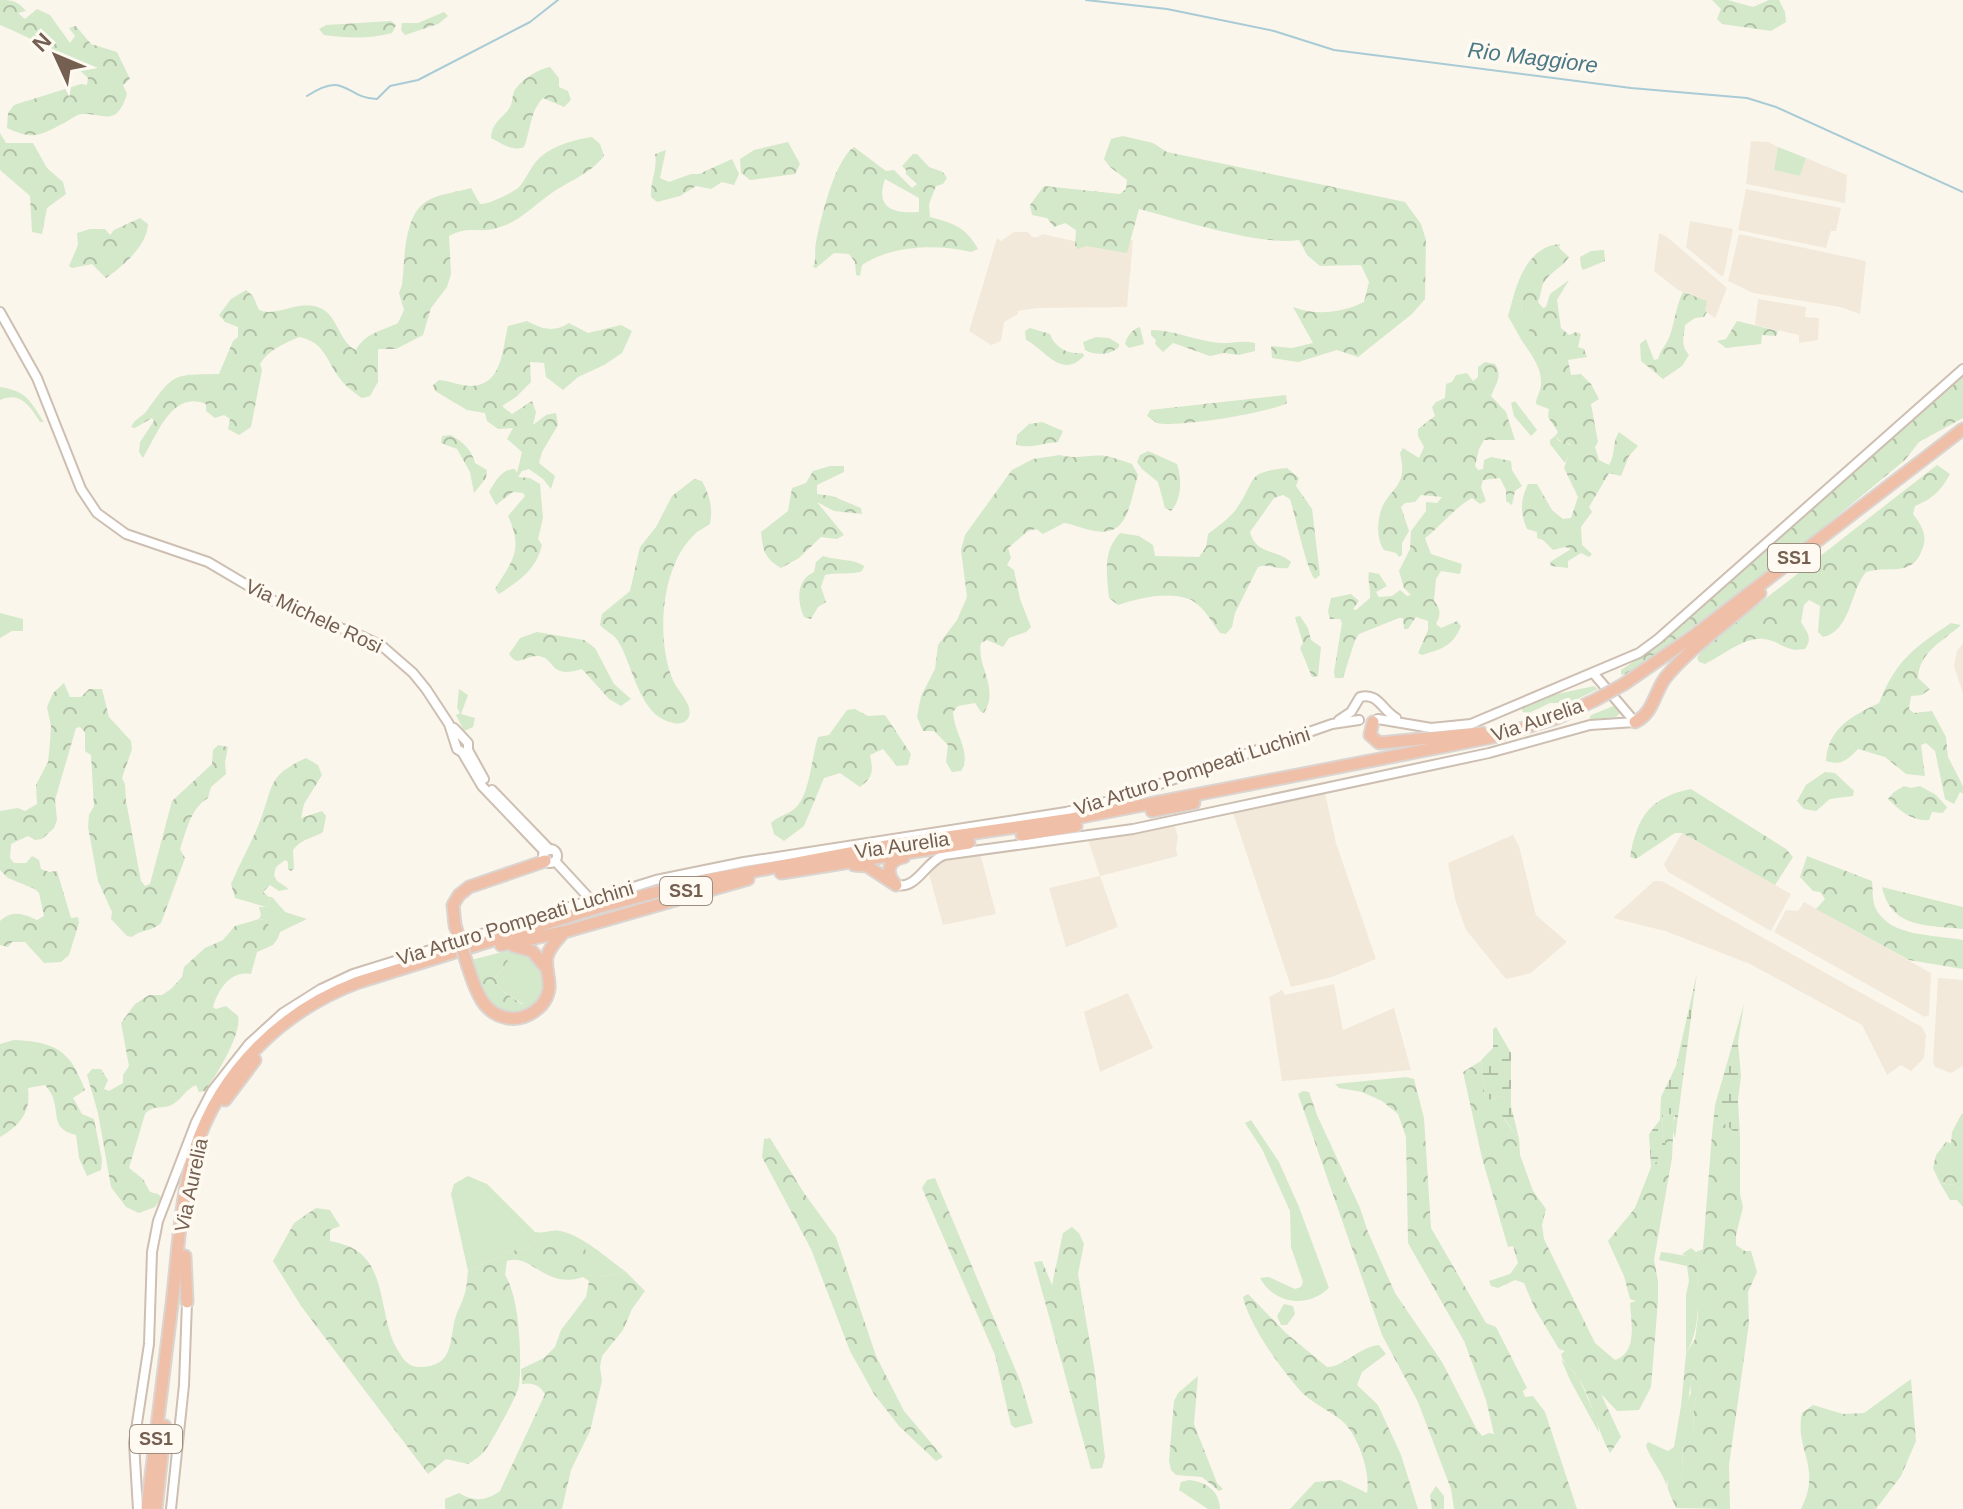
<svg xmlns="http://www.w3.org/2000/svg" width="1963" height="1509" font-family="Arial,sans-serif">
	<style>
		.residential { fill: #f2e9da }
		.grass { fill: #d4e8ca }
		.forest { fill: url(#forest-crowns); fill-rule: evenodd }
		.wetland { fill: url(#wetland-marsh) }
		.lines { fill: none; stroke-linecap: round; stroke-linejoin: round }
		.stream { stroke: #a8cbd5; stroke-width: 2 }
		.minor-casing { stroke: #cdbfb2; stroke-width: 12 }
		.highway-casing { stroke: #dbd5d2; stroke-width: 15 }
		.minor { stroke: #fff; stroke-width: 8 }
		.highway { stroke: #f0bfa8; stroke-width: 11 }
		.highway-bridge-casing { stroke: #dbd5d2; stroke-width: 15; stroke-linecap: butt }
		.highway-bridge { stroke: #f0bfa8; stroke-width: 11 }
		.labels { text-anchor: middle; stroke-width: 7; stroke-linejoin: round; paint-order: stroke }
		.shield { fill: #fefaf2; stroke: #9e8e81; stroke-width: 2 }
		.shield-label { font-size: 18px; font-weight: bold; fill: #755f50 }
		.street-label { font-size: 20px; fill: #755f50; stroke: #fefaf2 }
		.water-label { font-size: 22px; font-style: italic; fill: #4b7885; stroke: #fefaf2 }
	</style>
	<defs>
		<pattern id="forest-crowns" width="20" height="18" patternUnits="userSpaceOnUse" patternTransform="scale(2)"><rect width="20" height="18" fill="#d4e8ca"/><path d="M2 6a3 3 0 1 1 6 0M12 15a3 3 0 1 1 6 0" fill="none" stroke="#b1bfa6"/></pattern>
		<pattern id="wetland-marsh" width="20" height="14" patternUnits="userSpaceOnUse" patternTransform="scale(2)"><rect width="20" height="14" fill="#d4e8ca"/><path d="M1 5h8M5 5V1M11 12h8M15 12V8" fill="none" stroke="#b1bfa6"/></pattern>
	</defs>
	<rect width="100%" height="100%" fill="#fbf6eb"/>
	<g class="residential">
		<polygon points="1751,141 1768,142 1778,147 1774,170 1800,176 1806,158 1847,175 1845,203 1746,184"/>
		<polygon points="1746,189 1841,208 1836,231 1831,231 1826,248 1738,230"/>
		<polygon points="1690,221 1733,229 1724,275 1721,276 1686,247"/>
		<polygon points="1014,232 1028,232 1032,237 1038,237 1042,234 1074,241 1133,240 1127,307 1038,308 1017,311 1018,314 1004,322 1001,341 991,345 969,331 997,238 1001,241"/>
		<polygon points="1659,233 1667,237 1727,288 1715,318 1705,311 1707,301 1678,290 1654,271"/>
		<polygon points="1739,234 1866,261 1860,314 1840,307 1753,293 1728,281"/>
		<polygon points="1758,299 1806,307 1805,317 1819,318 1818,340 1799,343 1799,335 1755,325"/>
		<polygon points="1963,643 1963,694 1954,666 1957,651"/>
		<polygon points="1325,793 1336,843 1376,959 1332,977 1291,987 1233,813"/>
		<polygon points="1174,824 1178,837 1176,850 1178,856 1100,876 1118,927 1066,947 1049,888 1100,876 1087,837"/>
		<polygon points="1682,833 1791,894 1771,931 1668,872 1664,864"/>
		<polygon points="1513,835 1519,846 1536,915 1567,942 1531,973 1506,979 1466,930 1455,899 1448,863"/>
		<polygon points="980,853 996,914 943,925 929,874 944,860 951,857 954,860"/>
		<polygon points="1654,881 1662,881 1922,1027 1926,1035 1924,1058 1911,1071 1901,1065 1887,1075 1862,1025 1750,964 1665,931 1613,918"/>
		<polygon points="1804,902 1931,973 1929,1015 1925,1017 1774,932 1786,910 1798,911"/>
		<polygon points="1938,978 1963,980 1963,1066 1951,1073 1935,1067 1933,1061"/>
		<polygon points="1334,984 1343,1030 1394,1008 1411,1070 1282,1081 1269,997 1282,990 1285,995"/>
		<polygon points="1128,993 1153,1048 1100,1072 1084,1012"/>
	</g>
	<g class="grass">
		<polygon points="1778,147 1806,158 1800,176 1774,170"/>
		<polygon points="1513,298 1521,302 1522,314 1531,330 1522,341 1508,316"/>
		<polygon points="1555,436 1559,441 1573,446 1565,463 1550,444 1550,440"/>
		<polygon points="0,613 23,619 23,631 12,631 0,638"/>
		<polygon points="1594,686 1598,689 1569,703 1550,703 1529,713 1523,712 1521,708 1548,696"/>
		<polygon points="459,689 468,695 461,714 475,718 473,727 464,731 456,715 460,713 457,708"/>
		<polygon points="1616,705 1620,713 1616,717 1589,720 1591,715"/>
		<polygon points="269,897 272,897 285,912 307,919 280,932 278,938 265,920 259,919 261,915 259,907 266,907 270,903"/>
		<path d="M518 948 540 961C546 987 547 1007 516 1013L523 1004 501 990 495 978 508 961 479 983 471 960Z"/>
		<path d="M1251 1120 1279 1162 1299 1207 1329 1288C1307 1308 1275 1305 1260 1278L1269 1277 1295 1289 1301 1287 1303 1282 1291 1247 1290 1211 1262 1149 1245 1123Z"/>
		<path d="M468 1176 487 1184 535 1232C545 1234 551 1229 560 1231 584 1236 605 1257 625 1271L601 1277 592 1271 566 1237H545L525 1249 511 1251 468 1271 451 1194 454 1184Z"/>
		<polygon points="1940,1183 1954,1185 1963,1193 1963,1207 1957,1200 1950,1200"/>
		<path d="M1661 1252C1675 1253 1687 1258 1699 1255L1700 1263 1696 1265C1699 1295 1701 1328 1686 1354V1295L1689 1281 1687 1266 1659 1260Z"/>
		<polygon points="1284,1304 1293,1306 1295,1314 1287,1325 1281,1325 1277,1316"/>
		<polygon points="1561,1359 1579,1378 1597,1420 1599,1433 1570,1380"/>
		<path d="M1695 1376 1700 1388 1694 1403 1693 1435 1682 1444 1683 1470 1680 1476 1667 1481 1666 1485C1663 1472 1651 1460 1646 1446L1648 1442 1668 1451 1674 1447 1681 1406 1685 1407 1691 1393 1690 1383Z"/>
	</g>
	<g class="forest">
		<path d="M0 0C12 0 18 1 26 11L18 13 25 19 37 9 50 15 70 43 75 36 69 28 76 26 91 44 117 52 130 79 123 85 127 94C116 128 105 113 83 114 77 114 71 119 66 122 40 135 35 141 7 128L8 113 14 105 81 84 87 85 88 78C62 53 33 39 0 25Z"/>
		<polygon points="1712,0 1728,0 1753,7 1769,0 1779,0 1785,12 1786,22 1771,31 1722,24 1717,19 1721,9"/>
		<polygon points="444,12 448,16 438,24 405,35 401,30 402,23 418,23"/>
		<path d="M391 21 396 25 392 33C370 39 346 38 324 35L319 29 326 25Z"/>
		<path d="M550 67 559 78V87L568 91 571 100 564 107 543 98C530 111 531 130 524 147 512 152 501 143 491 138 492 120 505 118 511 105 513 100 512 92 517 87 524 78 539 69 550 67Z"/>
		<polygon points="0,133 6,143 33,143 47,168 63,182 66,194 47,208 42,234 32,232 30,196 0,170"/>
		<path d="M1123 136 1153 143 1167 152 1405 202 1421 224 1426 240 1425 299 1412 314 1358 357 1337 350 1298 362 1272 358 1271 346 1292 348 1313 343 1293 307C1316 316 1341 313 1364 302L1369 282 1361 265 1320 266 1307 255 1299 240C1259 246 1181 220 1139 209L1127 253 1086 246 1078 249 1075 246 1076 230 1065 223 1054 227 1047 218 1032 215 1030 205 1044 186 1120 194 1126 189 1127 180 1110 167 1104 159 1111 139Z"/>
		<path d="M592 137 600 144 604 156C589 175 568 181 549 195 531 208 519 222 497 228 478 234 471 225 449 236L451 274 447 287 431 308 423 335 396 349H378V382L370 396 362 398C353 392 344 385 338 376 326 359 324 342 299 337 284 344 269 349 260 364L262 370 251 427 239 435 228 429 230 419 224 415 215 418 206 411V404C172 390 157 435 143 458L139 452 140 442 154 421 152 418 135 428 131 427C135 418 143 417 148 409 175 372 173 375 219 374L233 341 238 337V327L225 322 219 315 231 299 246 290 253 296 259 310C275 317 296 302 314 306 339 311 336 340 356 350 365 333 382 331 398 323L404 310 399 293 402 285C405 261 403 215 427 201 439 194 457 192 471 188L480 204C488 205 515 192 520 186 528 176 532 163 543 155 555 145 577 139 592 137Z"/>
		<polygon points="788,142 800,164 795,174 750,180 741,173 740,159 754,150"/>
		<path d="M854 147 886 171 894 170 912 188 917 184 906 174V170L902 166 913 154H917L929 167 943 172 947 178 943 184 936 186 929 204 930 217C953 223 966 227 978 249L971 252C938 244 892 245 862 265L860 276 856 275 855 262 849 254 834 253 816 268 813 267C817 258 814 252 816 242 821 218 834 161 854 147ZM885 179 919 198V212C893 214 875 208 885 179Z"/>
		<path d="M666 150 660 178 669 182 691 174H699L732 159 739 174 734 185 722 182 711 189 696 186 680 196 657 202 651 197C650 181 658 169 655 154Z"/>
		<path d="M140 218 148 224C147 246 123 266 106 278L92 264 72 268 69 266 78 245 77 233 90 229H105L110 235 114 230Z"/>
		<path d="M1560 244 1559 248 1569 257C1562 268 1551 271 1544 282 1541 287 1541 295 1538 302L1543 308 1546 307 1550 294 1569 280 1557 300 1561 328 1569 335 1576 332 1581 334 1578 347 1584 349 1587 357 1568 360 1571 375 1581 374 1591 384 1599 399 1591 404 1598 442 1595 447 1599 460 1609 465C1616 454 1612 442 1619 432L1638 446 1629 456 1621 476 1609 473 1589 507 1592 512 1581 527 1582 545 1592 554 1589 557 1581 553 1568 561V568L1551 566 1550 562 1571 549 1565 547 1553 550 1543 540 1537 538V532L1527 529C1520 513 1520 501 1528 484H1537L1552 510 1563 519 1571 518 1578 497 1564 468 1572 446 1568 443 1565 445 1555 436 1558 432 1548 417 1549 409 1536 404C1536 397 1541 391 1541 384 1542 368 1531 354 1522 341L1530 329 1522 314 1521 302 1513 298C1520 273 1532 246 1560 244Z"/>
		<polygon points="1604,250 1605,261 1583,270 1581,267 1580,257 1591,251"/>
		<path d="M1683 292 1707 301 1705 311 1707 312 1704 317 1695 318 1685 325C1684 338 1680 344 1689 355L1682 366 1663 379 1641 361 1640 344 1646 339 1654 360 1658 359C1660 352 1663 348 1667 342 1674 330 1675 307 1683 292Z"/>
		<path d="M527 321C542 329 554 333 569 323L588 333 621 325 632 331 622 353 604 365 578 377 563 390 546 377 544 363 530 362 531 382 516 397 502 406 512 414 532 401 536 412 533 425 546 415 556 413 558 425 542 452 539 463 555 476 551 489 543 479 529 469 522 471 518 477 530 478 540 484 543 518 538 539 542 545C536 570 519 581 499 594L495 589C512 561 524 550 508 516L525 496 523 493 513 492 496 505 489 492C496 481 501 469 515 469L517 473 522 452 507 439 513 428 498 429 487 421 485 413 467 410 435 391 433 385 439 380C450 381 461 386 471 386 503 385 502 349 508 326Z"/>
		<polygon points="1737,321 1778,331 1776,336 1762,335 1761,344 1726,348 1717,341 1726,339"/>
		<path d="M1140 327 1144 344 1129 348 1125 344C1127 336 1132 329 1140 327Z"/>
		<path d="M1030 328 1050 334C1055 348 1069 355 1083 353L1084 356C1061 380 1045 349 1026 340L1025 331Z"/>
		<path d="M1151 330C1176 330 1198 342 1222 343 1234 343 1243 340 1255 343V351L1239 355 1224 353 1210 356 1173 343 1163 352 1155 344 1156 340 1151 335Z"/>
		<path d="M1096 337 1109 338 1119 344V347C1110 355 1096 356 1085 350L1083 342Z"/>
		<path d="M1485 362 1495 364C1503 375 1496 384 1491 396L1506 412 1515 440H1484L1479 449 1475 466 1478 470 1483 469 1484 460 1491 457 1511 461 1512 470 1522 486 1515 491 1512 505 1506 501V490L1500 478 1483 480 1481 487 1486 501 1480 504 1472 498C1454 508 1441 526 1425 538L1431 554 1462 564 1460 574 1441 571 1436 579 1434 601C1441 609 1441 614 1436 624L1441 628 1457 621 1461 626C1453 646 1442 649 1422 655L1418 653 1428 630V621L1416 617 1408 629H1404L1403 618H1399L1359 634 1355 640 1343 678H1335L1334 672 1342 623 1340 619H1330L1328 611 1331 598 1351 594 1359 601 1353 609 1356 610 1370 598C1371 588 1367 580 1369 572L1379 574 1387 586 1376 592 1379 597 1392 596 1400 590 1407 596 1411 595 1404 588 1399 571 1410 549 1411 531 1426 511V502L1437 503 1442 497 1421 495 1415 502 1405 503 1401 507 1409 531 1402 543V555L1399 557 1396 553 1384 550C1375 537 1377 513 1386 500 1392 491 1401 485 1402 472 1403 466 1401 459 1400 453L1403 448 1419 458 1424 447 1418 436V429L1435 416 1432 407 1436 402 1445 398 1446 384 1452 382 1456 375 1467 373 1473 381 1478 377V367Z"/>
		<polygon points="1963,375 1963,418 1919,442 1905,460 1789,556 1630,673 1621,675 1621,670 1650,651"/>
		<path d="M0 387C27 391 30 401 44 422H40C30 406 20 391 0 400Z"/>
		<path d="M1286 395 1287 403C1268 413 1178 428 1157 423 1155 422 1149 417 1147 416L1150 410Z"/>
		<polygon points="1515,401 1537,430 1531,436 1514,416 1511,403"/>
		<path d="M1042 422 1063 431 1058 442C1042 443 1032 449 1016 445L1017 435 1029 424Z"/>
		<path d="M451 435C463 442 472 450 475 463L487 470 486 478 474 493 470 472 457 449 441 443 442 436Z"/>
		<path d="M1148 451 1177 464C1182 479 1182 499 1171 511L1165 508 1158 482 1142 469 1137 462 1140 455Z"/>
		<path d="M1060 455C1077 460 1089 454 1106 456 1115 458 1124 461 1132 464L1138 475C1129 504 1129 540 1090 530 1081 528 1073 524 1064 523L1043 534 1036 529 1028 531 1008 548 1011 558 1007 565 1014 570 1020 599 1031 627 1026 632 1009 638 1003 647 987 640 981 643C976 666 1000 688 984 713L981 712 975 703 958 706 953 712C953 731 973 754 961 771L952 772 946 762 948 745 934 731H923L917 717 921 696 935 669 938 645 957 620 967 597 961 550 965 535 1012 470 1033 459Z"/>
		<path d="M1937 465 1950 474C1941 491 1932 499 1915 506L1913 514C1922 526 1928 535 1922 550 1912 578 1888 565 1866 572 1850 591 1851 631 1823 637L1818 632 1820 606 1809 600 1804 605 1801 622C1807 632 1813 638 1805 649 1785 653 1780 640 1763 639 1744 637 1722 656 1705 664L1699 662 1697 658 1706 645Z"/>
		<path d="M830 466H844V472L817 485V494L832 496 861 508 862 514 834 511 817 502 844 535 837 539 821 537 799 558 781 568C764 558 763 550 761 532L788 511 792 488 806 483 813 471Z"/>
		<path d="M1287 468 1299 478 1296 486 1312 509 1320 575 1315 579C1307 572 1295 514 1290 499L1283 495 1274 498 1250 532C1256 555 1276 549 1291 562L1288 568C1277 570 1269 563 1258 567L1235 613 1232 627 1226 634 1220 633C1212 622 1202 604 1189 599 1167 591 1139 598 1118 605L1109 598C1107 574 1102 552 1120 533L1139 536 1153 545 1155 556 1199 557 1206 547 1208 534C1217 527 1230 518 1237 508 1257 479 1245 472 1287 468Z"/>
		<path d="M694 479 702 481C710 495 713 509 710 524 705 528 700 529 695 534 661 565 656 637 672 678 676 690 693 703 689 716 684 731 660 720 653 712 635 692 631 663 618 641 614 634 605 631 600 625L602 614 630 591 640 547 656 527 672 496Z"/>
		<path d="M823 556C837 561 853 558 864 566L862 571C855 575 836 572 825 575L821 587 826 602 818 607 811 619 804 617C797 601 796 580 814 572L816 562Z"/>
		<polygon points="1300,616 1308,628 1311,640 1321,647 1318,676 1312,677 1300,648 1303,643 1295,617"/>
		<path d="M1951 623 1961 625C1943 641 1919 652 1918 678L1930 689 1922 695 1911 696 1909 709 1914 713 1932 711 1946 737 1948 757 1963 786V794L1960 792 1954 804 1945 799 1935 751 1926 743 1921 745 1925 776 1906 774 1885 757 1858 749C1847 760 1842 766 1826 761 1828 728 1852 716 1879 703 1896 660 1915 647 1951 623Z"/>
		<path d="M537 632 584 640 595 648 614 684 631 699 621 706 609 699 582 669C547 680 557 657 537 656 524 656 518 668 509 654L520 638Z"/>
		<path d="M64 683 70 697H81L89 689H102L109 717 131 741 132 749 122 778 125 784 126 801 141 881 145 886 150 884 172 801 212 764 213 750 218 745 228 747 225 762 226 774 211 787 208 798C190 809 187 830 180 849L185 858 161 923C152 932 141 929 132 937L127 936 111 919 112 912 98 881 88 827 89 815 94 806 91 755 85 751V732L80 727 76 728 55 800 57 820 54 828 42 839 35 840 28 836 11 844 10 858 14 863H26L32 856 39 860 41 869 49 872 57 871 71 918 78 917 79 923 69 955 61 962 44 963 25 942H12L8 947 0 945V921C12 909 24 914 37 920L44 916 39 893 35 889 8 878 0 870V811L18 808 25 811 37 804 36 785 48 762 50 743 51 726 47 707 53 693Z"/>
		<path d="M855 709 868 716 885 715 911 754 908 765 897 766 883 749 870 755C873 770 874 777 860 787L840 773 824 778 804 826 784 841 774 834 771 823C778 816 786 815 793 810 810 798 811 758 818 737L829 735 847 710Z"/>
		<path d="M306 758 318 765 322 775 304 804 301 818 322 811 326 816 323 832C310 840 304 837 293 850L294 869 291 871 288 869V862L285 860 276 867 274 875 277 881 289 889 279 891 270 885 263 892 269 897 270 903 266 907 235 898 231 884C240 863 252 842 260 821 274 785 267 776 306 758Z"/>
		<polygon points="1825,772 1835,773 1854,791 1853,796 1830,799 1816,811 1804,809 1797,801 1806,785"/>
		<path d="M1904 786 1911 788 1920 786 1936 795 1947 807 1943 813 1932 812 1929 820C1913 822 1899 810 1888 799L1894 792Z"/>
		<path d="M1691 789 1786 849 1793 857 1775 885 1682 833H1675L1636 859 1630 857C1637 817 1650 797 1691 789Z"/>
		<path d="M1807 856 1872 881C1873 889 1872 899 1875 907 1889 938 1934 934 1963 940V969L1909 960 1816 909 1825 899 1820 892 1813 891 1800 877Z"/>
		<path d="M1882 887 1963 907V929C1928 925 1891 929 1882 887Z"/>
		<path d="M259 919 265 920 278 938 273 945 257 952 251 974C231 970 218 989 213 1007L216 1009 226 1006 238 1016C242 1034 216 1076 205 1091L199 1092 196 1085C185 1089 181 1102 169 1106 159 1109 153 1105 145 1114L129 1168 143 1179 150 1192 158 1194 162 1198 155 1207 139 1213 126 1207 111 1187 98 1113 87 1075 92 1069H101L108 1080 104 1089 109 1091 123 1083V1075L129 1066 121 1023 135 1004 149 995H162L171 989 182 977 184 967 205 948 223 940 235 926Z"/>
		<path d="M504 955 508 961 495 978 501 990 523 1005 516 1013C491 1012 476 988 477 964L487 959Z"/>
		<path d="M14 1040C56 1042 70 1050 85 1090L73 1098 82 1114 94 1119 102 1160 101 1170 87 1176 79 1158 76 1135C45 1128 65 1106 45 1085L28 1088C31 1111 21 1125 0 1137V1044Z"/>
		<path d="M1481 1061 1485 1095 1489 1100 1500 1096 1505 1099 1504 1119 1519 1139 1520 1155 1533 1191 1546 1209 1542 1225 1544 1239 1595 1343 1615 1360C1638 1352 1631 1322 1630 1303L1636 1301 1630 1299 1624 1276 1608 1241 1635 1208 1651 1167 1666 1151C1664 1139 1661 1128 1663 1115L1674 1114 1672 1158 1654 1260 1658 1281V1301L1651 1387 1639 1410 1617 1411 1601 1394 1621 1437 1610 1453C1597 1430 1593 1403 1580 1380 1574 1369 1564 1367 1561 1354L1565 1351 1559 1349 1535 1309 1524 1283 1515 1280 1498 1288 1491 1286 1489 1281 1510 1274 1518 1263 1513 1246 1508 1247 1482 1158 1463 1072Z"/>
		<polygon points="1406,1077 1414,1079 1424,1118 1431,1228 1486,1323 1496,1327 1527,1388 1523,1391 1525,1397 1533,1396 1545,1412 1577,1509 1454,1509 1451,1489 1418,1402 1382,1335 1298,1094 1303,1091 1309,1092 1317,1115 1360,1208 1368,1232 1395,1293 1442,1362 1476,1428 1482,1436 1489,1433 1494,1434 1486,1400 1464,1341 1408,1243 1406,1137 1398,1114 1382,1101 1362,1092 1339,1088 1335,1084"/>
		<polygon points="1962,1113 1963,1114 1963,1193 1954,1185 1940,1183 1933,1168 1936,1155 1946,1142 1951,1143 1952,1132"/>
		<path d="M1725 1124 1740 1137V1194L1743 1207 1736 1235V1245L1745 1251H1751L1757 1272 1748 1292 1749 1323 1729 1465 1730 1509 1676 1508C1672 1496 1663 1487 1670 1476H1680L1683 1470 1682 1444 1693 1435 1694 1403 1700 1388 1694 1376C1687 1386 1692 1397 1685 1407L1681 1406 1686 1354 1695 1339 1698 1316 1697 1273 1688 1270 1689 1265 1700 1262 1699 1255 1689 1257 1682 1254 1691 1248 1696 1252 1703 1249 1712 1134 1719 1125Z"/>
		<polygon points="770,1138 804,1193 836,1237 876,1356 904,1411 943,1457 936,1461 899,1426 874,1394 850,1351 811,1249 762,1157 764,1139"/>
		<polygon points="935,1178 1021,1383 1033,1423 1015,1428 1011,1425 995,1355 922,1188 927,1180"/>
		<path d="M316 1208 330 1210 340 1226 330 1230V1241C348 1245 361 1249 371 1266 385 1291 383 1324 397 1349 402 1358 408 1367 419 1367 454 1367 449 1342 455 1319 457 1311 462 1303 464 1296 467 1288 467 1279 468 1271L511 1251 525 1249 545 1237H566L585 1247C587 1261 589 1269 601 1277L625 1271 645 1291 632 1309 623 1330 602 1356 600 1367 602 1381 590 1431 571 1470 562 1509H445V1499L459 1493C474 1502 486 1501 500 1491L545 1394C540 1385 532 1382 522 1384L521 1369 544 1358 555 1347 561 1330 586 1297 589 1281 583 1277C545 1290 532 1253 507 1261L505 1275C520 1298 522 1359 519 1386 517 1396 493 1439 487 1448 482 1455 475 1460 468 1464L446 1459 428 1474 301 1306 273 1261 294 1223Z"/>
		<polygon points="1072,1227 1079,1233 1084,1244 1078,1274 1094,1366 1105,1457 1102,1468 1091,1469 1034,1262 1042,1261 1052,1285 1063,1233"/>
		<path d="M1248 1294 1286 1333 1327 1367C1344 1367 1359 1347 1379 1345L1386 1354 1362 1372 1357 1385 1378 1405 1401 1455 1418 1509H1290L1315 1482 1340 1480 1367 1493C1371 1473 1358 1434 1341 1420 1327 1409 1308 1401 1297 1387 1278 1365 1249 1324 1243 1297Z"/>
		<polygon points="1198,1376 1194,1424 1217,1483 1223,1489 1219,1491 1202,1477 1176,1475 1171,1470 1169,1461 1174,1401 1178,1393"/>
		<path d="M1911 1379 1916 1441 1901 1476 1876 1509H1801C1823 1467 1794 1450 1802 1413L1813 1405 1843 1414 1864 1413Z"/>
		<path d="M1189 1480C1206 1482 1219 1490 1220 1509H1208L1179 1490 1181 1482Z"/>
		<polygon points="1436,1486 1444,1496 1444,1509 1432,1509 1430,1495"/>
	</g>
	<g class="wetland">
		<path d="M1697 973 1675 1139 1672 1126 1675 1118 1674 1114 1663 1115C1661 1128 1664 1139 1667 1151L1651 1167 1649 1134 1660 1120 1661 1097 1676 1066Z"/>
		<polygon points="1744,1004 1738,1042 1741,1076 1738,1100 1740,1137 1725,1124 1719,1125 1712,1134 1715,1105"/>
		<polygon points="1496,1027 1511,1053 1511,1106 1519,1139 1501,1114 1505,1099 1500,1096 1489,1100 1485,1095 1481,1060 1493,1048 1493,1029"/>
	</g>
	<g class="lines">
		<g class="stream">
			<polyline points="1086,0 1167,9 1274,31 1334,50 1631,88 1747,98 1776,107 1963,192"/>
			<path d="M307 96C347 70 344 98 377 99L390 86 418 80 530 22 558 0"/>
		</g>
		<defs>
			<g id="minor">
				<polyline points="0,312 37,378 81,489 97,513 126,534 208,562 279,604 361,636 382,646 413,673 426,689 449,724 457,749 462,752 482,786 545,852"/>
				<polyline points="1378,719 1431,728 1471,724 1639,653 1658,639 1963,369"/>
				<path d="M1339 720 1351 712 1360 697C1378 692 1382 710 1396 718"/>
				<polyline points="454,728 468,743 468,750 484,779"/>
				<polyline points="492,790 550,850"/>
				<circle cx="550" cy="856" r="7"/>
				<polyline points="555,861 590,899"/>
				<path d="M896 885C917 890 925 862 944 855L1133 829 1489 753 1590 725 1635 722 1594 674"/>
				<polyline points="138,1509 134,1443 149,1344 152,1252 158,1221 196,1122 212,1091 249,1044 283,1013 321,989 353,974 656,880 744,862 1066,812 1114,800 1332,724 1359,720"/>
				<polyline points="171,1509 184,1385 187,1302"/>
			</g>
			<g id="highway">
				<polyline points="1624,684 1692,637 1963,429"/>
				<polyline points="1373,722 1370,735 1379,743 1482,733"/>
				<path d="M1635 722C1654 713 1654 692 1666 677 1689 648 1732 619 1760 593"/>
				<polyline points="1152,811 1194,803"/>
				<polyline points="1022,835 1076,826"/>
				<polyline points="854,865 867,866 896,885"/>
				<polyline points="781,873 969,843"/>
				<path d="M895 884C885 872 888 860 904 857"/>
				<polyline points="455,925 453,905 459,895 469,887 545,861"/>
				<polyline points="501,945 563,932"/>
				<polyline points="514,946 532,951 547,969"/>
				<path d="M468 967C475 988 482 1014 508 1018 526 1021 547 1007 549 988 550 978 545 968 547 957 549 947 558 939 564 932L748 879"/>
				<polyline points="225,1100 255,1060"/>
				<polyline points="185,1256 187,1302"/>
				<path d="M147 1509C155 1441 164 1373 172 1304 178 1253 180 1198 195 1149 221 1070 283 1010 359 982L596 908 691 883 892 845 1071 819 1493 737 1557 718 1597 699"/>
				<polyline points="156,1509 165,1426"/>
			</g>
		</defs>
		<use href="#minor" class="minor-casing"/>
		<use href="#highway" class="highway-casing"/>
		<use href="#minor" class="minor"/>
		<use href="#highway" class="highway"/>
		<defs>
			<g id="highway-bridge">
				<polyline points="1597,699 1624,684"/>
				<polyline points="455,925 468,967"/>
			</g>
		</defs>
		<use href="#highway-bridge" class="highway-bridge-casing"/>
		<use href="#highway-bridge" class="highway-bridge"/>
	</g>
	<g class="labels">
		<g class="shield">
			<rect x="1768" y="544" width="52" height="28" rx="6"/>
			<rect x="660" y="877" width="52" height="28" rx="6"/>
			<rect x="130" y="1425" width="52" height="28" rx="6"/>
		</g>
		<g class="shield-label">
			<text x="1794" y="564">SS1</text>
			<text x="686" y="897">SS1</text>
			<text x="156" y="1445">SS1</text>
		</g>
		<g class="street-label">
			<text transform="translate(314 616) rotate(25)" y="7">Via Michele Rosi</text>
			<text transform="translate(1537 720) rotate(-19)" y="7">Via Aurelia</text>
			<text transform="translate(1192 771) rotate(-18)" y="7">Via Arturo Pompeati Luchini</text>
			<text transform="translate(902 845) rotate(-8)" y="7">Via Aurelia</text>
			<text transform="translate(515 923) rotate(-17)" y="7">Via Arturo Pompeati Luchini</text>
			<text transform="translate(191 1185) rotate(-78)" y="7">Via Aurelia</text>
		</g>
		<g class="water-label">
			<text transform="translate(1533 57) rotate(7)" y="8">Rio Maggiore</text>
		</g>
	</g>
	<g transform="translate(56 56) rotate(314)" stroke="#fefaf2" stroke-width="6" paint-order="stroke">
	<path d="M0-6L14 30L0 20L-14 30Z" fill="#755f50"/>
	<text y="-12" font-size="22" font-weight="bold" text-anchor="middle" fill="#755f50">N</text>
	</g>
</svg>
